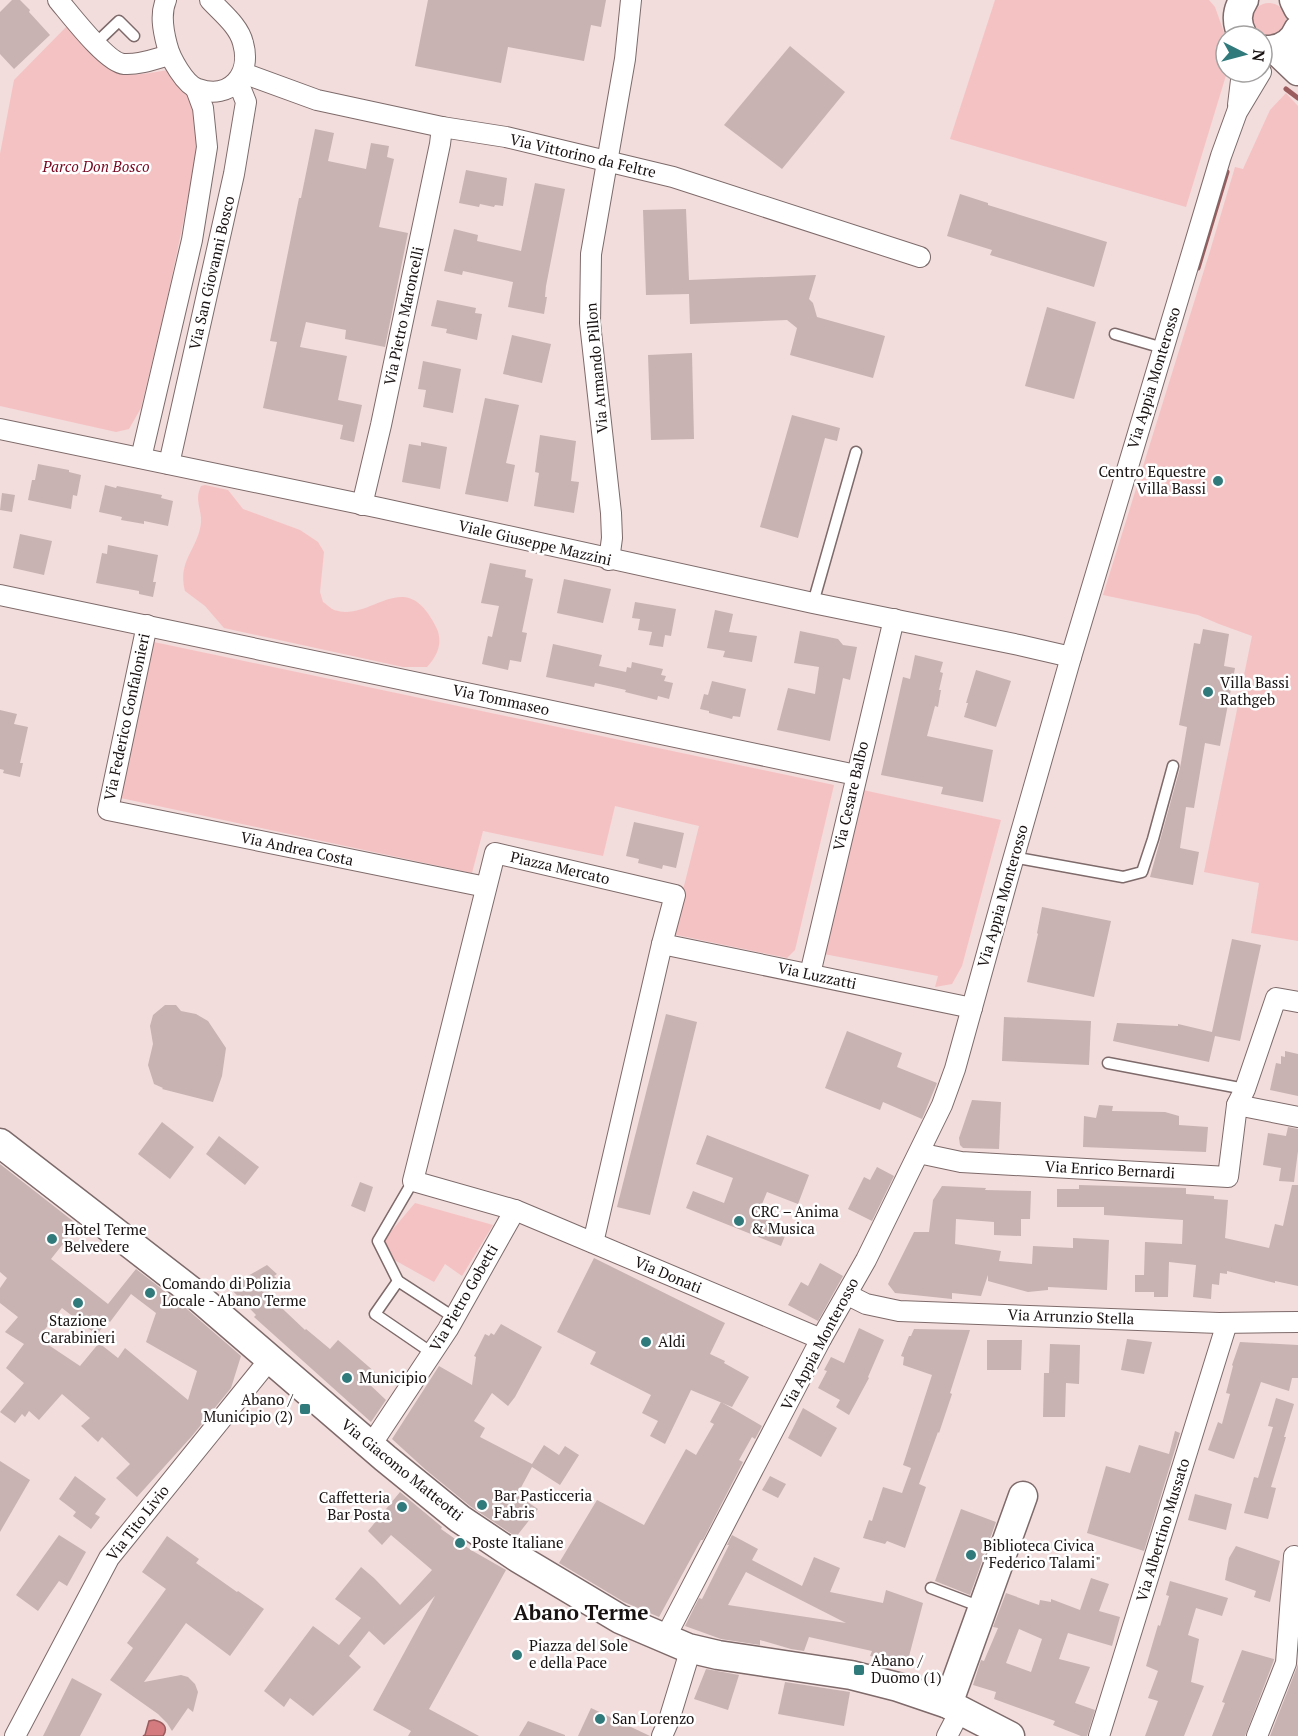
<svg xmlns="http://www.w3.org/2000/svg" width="1298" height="1736" font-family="'PT Serif',serif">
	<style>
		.green { fill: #f5c2c3 }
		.water { fill: #d37b7f; stroke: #9b5c5e; stroke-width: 1.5 }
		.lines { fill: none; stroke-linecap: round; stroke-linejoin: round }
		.stream { stroke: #9b5c5e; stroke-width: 5 }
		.building { fill: #c8b2b2; fill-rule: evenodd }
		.lane-casing { stroke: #7e6a6a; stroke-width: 13 }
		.street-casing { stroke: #7e6a6a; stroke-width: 22 }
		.secondary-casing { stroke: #7e6a6a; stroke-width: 31 }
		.lane { stroke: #fff; stroke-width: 10 }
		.street { stroke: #fff; stroke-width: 20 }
		.secondary { stroke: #fff; stroke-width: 28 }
		.poi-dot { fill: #317a7c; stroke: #fff; stroke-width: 2 }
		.labels { text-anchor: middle; stroke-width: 5; stroke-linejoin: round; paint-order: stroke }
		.street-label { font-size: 15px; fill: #191212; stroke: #fff }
		.park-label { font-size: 15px; font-style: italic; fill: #760821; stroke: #fff }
		.poi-label { font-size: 15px; fill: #191212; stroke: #fff; text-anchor: start }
		.district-label { font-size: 21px; font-weight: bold; fill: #191212; stroke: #fff }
	</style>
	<rect width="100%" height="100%" fill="#f3dcdc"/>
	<g class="green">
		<polygon points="995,0 1209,0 1215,7 1226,38 1227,72 1186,207 950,139"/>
		<circle cx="1269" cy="20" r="17"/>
		<path d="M69 24C81 38 99 66 116 72 132 78 153 72 169 70 179 81 193 95 197 111 202 135 193 173 188 197 175 268 158 338 141 408L129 429 116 432 0 406V154L14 80Z"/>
		<polygon points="1286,93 1298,106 1298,941 1251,933 1259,883 1204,872 1252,636 1219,624 1198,615 1103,595 1210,251 1235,167 1243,169 1270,110"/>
		<path d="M205 485 228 490 243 509 300 530 318 542 324 552 320 592 323 602C326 604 330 608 334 610 373 623 405 562 437 629 443 644 437 656 427 667H403L224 628 205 606 185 591C177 561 198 549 201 523 202 509 194 500 201 486Z"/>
		<polygon points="149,641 834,785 795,950 787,958 672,934 699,826 615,806 603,856 483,831 472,873 116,797"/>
		<polygon points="863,790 1001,820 962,966 952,984 935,987 938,976 824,954"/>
		<polygon points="415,1203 493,1225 462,1276 445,1264 434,1282 389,1257 383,1241"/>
	</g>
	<path class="water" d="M154 1720C163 1722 169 1727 163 1736H143L145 1735 149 1721Z"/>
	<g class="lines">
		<g class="stream">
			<polyline points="1286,89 1298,98"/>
			<polyline points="1198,268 1227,172"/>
		</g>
	</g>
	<g class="building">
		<polygon points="12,0 20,0 30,10 29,12 50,35 14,69 0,54 0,12"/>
		<polygon points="428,0 606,0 601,27 591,25 584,61 508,47 501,83 415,66"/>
		<polygon points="790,46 845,92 782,169 724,125"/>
		<polygon points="315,129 334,133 328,161 366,169 371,143 389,146 387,157 394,159 379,227 408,233 385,347 345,339 346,330 306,322 300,347 347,356 338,400 362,405 354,442 340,439 343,425 263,408 277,342 270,341 299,198 301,198"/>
		<polygon points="466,170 507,178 503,206 495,205 494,207 480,204 479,207 459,203"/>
		<polygon points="535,183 565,189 546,286 545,297 547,297 544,314 508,307 513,282 463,271 462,275 444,271 454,229 478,235 477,241 521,251"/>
		<polygon points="960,194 988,203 988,205 1107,242 1094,287 990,255 992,250 947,236"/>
		<polygon points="686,209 689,280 816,275 809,299 813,303 817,317 885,336 873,378 790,355 797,328 787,320 690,324 689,294 646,295 643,210"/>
		<polygon points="437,300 476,308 475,313 482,314 477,340 446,333 447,329 431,326"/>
		<polygon points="1047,307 1096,322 1074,399 1025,386"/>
		<polygon points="512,335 551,344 542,383 503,374"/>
		<polygon points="692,353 694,439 651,440 648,355"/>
		<polygon points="423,361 461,369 453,413 423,407 426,390 418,389"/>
		<polygon points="485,398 519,405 506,463 515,465 508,502 465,494"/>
		<polygon points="792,415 840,428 837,441 825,438 798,538 760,527"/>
		<polygon points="540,435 576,441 571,481 579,482 574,513 534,506 539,473 535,472"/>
		<polygon points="421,442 447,447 440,489 402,482 409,444 421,446"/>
		<polygon points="38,464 69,470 69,472 81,475 77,496 73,495 71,509 28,500 32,480 35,480"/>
		<polygon points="105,485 116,488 117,486 162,495 161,498 173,501 168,526 144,521 144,524 121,520 122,517 99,512"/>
		<polygon points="2,493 15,495 12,512 0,510"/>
		<polygon points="20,534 52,541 44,575 13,568"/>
		<polygon points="108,545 158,555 153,582 156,582 153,597 139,594 139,591 96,583 102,553 107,554"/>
		<polygon points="490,563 526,570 525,577 533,579 522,632 527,633 521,662 510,660 508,670 482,664 488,636 492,637 499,606 481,603"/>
		<polygon points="564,579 611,589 603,623 557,613"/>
		<polygon points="635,602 676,609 671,636 665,635 663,647 649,645 652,632 638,630 640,619 632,618"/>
		<polygon points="715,610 733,614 729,632 757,636 752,662 723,657 725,651 707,648"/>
		<polygon points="1203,629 1229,634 1224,666 1235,668 1220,746 1205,743 1194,808 1186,807 1180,848 1199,852 1193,885 1150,877 1180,768 1187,727 1179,725 1194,643 1200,644"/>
		<polygon points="800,631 838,639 843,645 857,647 850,680 843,678 830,741 777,730 788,688 815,694 819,667 794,663"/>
		<polygon points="553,644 602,655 599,666 626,672 627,667 631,668 632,662 663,669 661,675 666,676 664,681 673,683 669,699 658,696 657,700 625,692 626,690 595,683 594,687 546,677"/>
		<polygon points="915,655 943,662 940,672 943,673 939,690 941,690 938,707 935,706 927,736 993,750 983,802 941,794 943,787 881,775 903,677 910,679"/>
		<polygon points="976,670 1011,681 996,727 964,717 968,703 966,703"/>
		<polygon points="712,681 746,689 740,717 733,716 732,719 709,713 709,711 700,709 704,694 708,695"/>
		<polygon points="0,710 17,714 14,724 28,727 20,763 23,763 20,777 3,773 4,770 0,769"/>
		<polygon points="634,822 684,833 676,868 663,865 662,869 638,863 639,859 626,856"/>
		<polygon points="1042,907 1111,921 1094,997 1027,982 1038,934 1037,933"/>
		<polygon points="1232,939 1261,945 1240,1041 1215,1036 1209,1062 1113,1041 1117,1023 1178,1026 1178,1024 1212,1032"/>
		<polygon points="165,1005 176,1005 181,1011 196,1014 208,1021 226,1048 222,1076 213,1102 162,1089 163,1088 154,1084 148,1065 153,1044 150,1026 153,1015"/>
		<polygon points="666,1014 697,1022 650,1215 617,1207"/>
		<polygon points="1004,1017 1091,1021 1089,1065 1002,1061"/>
		<polygon points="847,1031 902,1053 897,1067 937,1083 922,1119 883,1102 880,1110 825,1088"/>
		<polygon points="1285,1051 1298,1054 1298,1096 1270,1090 1276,1063 1281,1064 1281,1056 1285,1057"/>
		<polygon points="972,1100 1001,1102 999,1149 963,1148 960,1145 959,1138"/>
		<polygon points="1099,1105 1113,1106 1112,1111 1165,1112 1179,1116 1179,1125 1208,1127 1206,1152 1083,1147 1084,1116 1096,1118"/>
		<polygon points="162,1122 194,1147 170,1179 138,1154"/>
		<polygon points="1288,1127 1298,1129 1298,1151 1294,1182 1279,1181 1281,1168 1263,1165 1268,1133 1286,1136"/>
		<polygon points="707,1135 809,1175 798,1204 767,1192 757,1216 788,1228 781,1246 686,1208 693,1191 724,1203 733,1178 696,1164"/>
		<polygon points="219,1136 259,1167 245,1185 206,1154"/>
		<path d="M0 1164 78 1225 51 1259 108 1304 136 1269 180 1303 241 1356 231 1388 192 1436 137 1497 116 1478 130 1464 102 1437 98 1442 81 1426 90 1418 62 1394 39 1420 29 1411 25 1417 22 1414 15 1423 0 1412 24 1383 6 1368 24 1344 5 1332 18 1317 0 1303V1288L7 1278 0 1272ZM131 1294 156 1313 146 1342 197 1371 188 1400 125 1348 118 1358 99 1343 80 1366 38 1338 62 1308 97 1335 107 1320 110 1322Z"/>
		<polygon points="877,1167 894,1176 872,1221 848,1209 864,1177 870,1180"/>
		<polygon points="360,1182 373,1187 365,1212 351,1206"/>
		<polygon points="1079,1185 1186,1188 1186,1194 1214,1196 1214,1199 1228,1200 1225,1238 1269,1248 1275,1224 1283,1226 1292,1185 1298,1185 1298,1286 1275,1281 1275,1283 1227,1271 1227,1274 1220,1273 1219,1285 1212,1284 1211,1299 1193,1297 1196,1265 1169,1262 1168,1297 1154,1297 1154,1292 1135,1292 1135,1275 1144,1275 1145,1242 1182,1244 1183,1220 1104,1215 1104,1207 1057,1207 1057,1189 1079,1189"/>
		<polygon points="942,1186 986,1188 985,1190 1031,1191 1030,1219 1021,1219 1021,1236 994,1235 994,1222 956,1219 955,1244 1001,1251 999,1261 1032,1264 1033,1246 1073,1248 1073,1238 1109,1240 1107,1290 1048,1287 1048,1290 1028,1292 988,1281 988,1275 981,1296 952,1293 952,1299 895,1293 888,1284 914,1232 929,1232 933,1200"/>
		<polygon points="594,1258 725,1323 710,1354 725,1361 724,1363 749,1377 732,1407 691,1390 665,1444 650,1436 658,1421 642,1413 651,1395 590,1364 596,1352 557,1332"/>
		<polygon points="820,1263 843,1276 818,1321 788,1305 801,1282 808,1286"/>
		<polygon points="267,1265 277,1274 274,1276 280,1281 267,1294 305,1330 306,1329 330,1349 338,1340 376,1373 367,1382 386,1400 371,1422 254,1317 256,1315 229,1287"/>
		<polygon points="501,1324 542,1347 515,1397 508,1406 492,1393 474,1421 485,1428 480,1437 532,1464 544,1445 559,1455 565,1446 579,1455 560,1485 532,1467 517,1495 538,1509 516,1537 470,1506 426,1470 392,1439 439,1366 472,1385 476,1357 474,1356 485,1334 489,1336 491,1333 494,1335"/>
		<polygon points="859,1328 884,1340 868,1377 869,1378 849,1415 836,1407 840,1400 818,1388 827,1371 824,1370 831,1357 844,1363"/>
		<polygon points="914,1329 970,1330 950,1393 952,1394 939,1433 938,1432 919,1484 926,1487 905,1548 887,1541 885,1544 863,1538 869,1520 872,1521 883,1487 902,1493 911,1468 903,1465 932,1375 903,1365 904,1357 901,1356 909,1336 911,1336"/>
		<polygon points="1127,1339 1152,1342 1144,1374 1121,1370"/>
		<polygon points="987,1340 1022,1340 1021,1370 987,1370"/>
		<polygon points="1240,1342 1298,1345 1298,1378 1292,1378 1289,1391 1261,1382 1234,1459 1208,1450 1218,1422 1222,1424 1230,1394 1226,1393 1233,1366 1232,1365"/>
		<polygon points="1050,1344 1080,1345 1079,1384 1066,1383 1065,1417 1043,1417 1044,1373 1049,1373"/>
		<polygon points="1276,1398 1294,1404 1284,1437 1286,1437 1271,1487 1276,1488 1268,1519 1244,1513 1254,1477 1258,1478 1273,1427 1268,1426"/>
		<polygon points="721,1402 762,1426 755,1439 752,1437 739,1460 743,1462 703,1540 701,1540 659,1617 624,1602 559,1563 597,1500 644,1525 686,1449 696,1455 714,1424 710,1422"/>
		<polygon points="803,1408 837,1428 821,1457 788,1438"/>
		<polygon points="1175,1431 1180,1433 1144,1551 1087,1533 1106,1466 1130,1473 1139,1445 1169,1454"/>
		<polygon points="0,1461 30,1480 0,1532"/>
		<polygon points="75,1476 106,1499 95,1514 100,1517 91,1529 73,1516 76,1512 59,1499"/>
		<polygon points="770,1476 786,1484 778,1498 762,1490"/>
		<polygon points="400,1492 442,1527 441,1529 471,1550 506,1570 429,1709 479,1736 408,1736 411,1731 373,1710 435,1596 384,1645 369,1631 349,1656 361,1667 313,1716 290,1698 284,1707 264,1691 313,1626 339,1645 361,1618 335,1599 361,1567 374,1578 400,1605 432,1570 391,1535 382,1545 368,1531"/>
		<polygon points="1195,1494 1232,1504 1226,1530 1188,1520"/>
		<polygon points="961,1509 996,1522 970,1595 935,1581"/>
		<polygon points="59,1535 86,1552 67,1586 59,1581 38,1611 16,1595"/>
		<path d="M732 1535 758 1549 752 1560 802 1586 814 1557 840 1568 830 1592 883 1603 886 1590 923 1603 907 1664 870 1656 872 1651 809 1637 804 1651 791 1649 760 1640V1645L721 1639 685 1626 699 1598 702 1599 729 1545H727ZM746 1572 846 1623 728 1605Z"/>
		<polygon points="167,1536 199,1559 196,1563 237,1592 238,1591 264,1609 230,1656 186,1623 144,1682 181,1675 188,1677 195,1684 198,1692 193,1712 188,1708 172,1731 167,1723 158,1714 110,1680 133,1648 127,1643 166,1589 142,1572"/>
		<polygon points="1236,1546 1280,1561 1270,1602 1254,1597 1256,1591 1225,1580 1229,1558"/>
		<path d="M1091 1578 1109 1584 1099 1611 1120 1617 1112 1646 1068 1633 1059 1659 1090 1667 1075 1703 1095 1710 1087 1736H1081L1053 1725 1055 1721 994 1699 996 1692 973 1685 981 1660 984 1661 998 1628 993 1627 1006 1593 1039 1605 1040 1600 1051 1602V1599L1080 1610ZM1019 1629 1042 1639 1031 1672 1006 1663Z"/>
		<polygon points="1170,1581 1228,1598 1222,1616 1196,1608 1188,1635 1199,1639 1191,1682 1204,1686 1184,1736 1145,1736 1158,1701 1148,1698 1158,1671 1146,1666 1158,1625 1160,1626 1169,1596 1166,1595"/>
		<polygon points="1242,1650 1274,1659 1274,1660 1245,1736 1212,1736 1225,1703 1222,1702"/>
		<polygon points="1298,1664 1298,1736 1270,1736 1297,1667"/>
		<polygon points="706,1669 739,1675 728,1710 694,1699"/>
		<polygon points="72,1678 102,1694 80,1736 43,1736"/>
		<polygon points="785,1682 850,1692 844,1726 778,1714"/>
		<polygon points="591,1708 650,1736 578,1736"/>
		<polygon points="528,1721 565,1735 565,1736 519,1736"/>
	</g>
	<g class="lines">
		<defs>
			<g id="lane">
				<polyline points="96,43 119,21 134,36"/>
				<polyline points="1115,334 1163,348"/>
				<polyline points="813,603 856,452"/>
				<polyline points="1013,857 1123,877 1142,872 1153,839 1173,766"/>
				<polyline points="1108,1063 1245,1089"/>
				<polyline points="398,1281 378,1241 413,1181"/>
				<polyline points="432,1353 375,1314 398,1281 455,1318"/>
				<polyline points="931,1588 981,1607"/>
			</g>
			<g id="street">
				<path d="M58 0C70 14 107 63 124 64 139 65 155 59 169 55"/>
				<path d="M166 0C160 14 163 30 167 45 170 58 185 85 198 89 230 100 252 75 243 43 239 26 222 13 210 0"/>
				<polyline points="243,73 317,100 442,127 506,137 673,177 920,257"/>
				<polyline points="1238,105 1242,72"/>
				<polyline points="0,429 380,508 813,603 1019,645 1071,657"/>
				<polyline points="141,458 192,240 207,147 203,108 196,89"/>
				<polyline points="169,464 234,174 246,102 238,82"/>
				<polyline points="362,505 381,425 440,144 442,127"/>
				<polyline points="609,560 612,538 611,513 590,323 591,254 625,59 631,0"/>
				<polyline points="0,595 856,775"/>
				<polyline points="147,625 108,810 486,887"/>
				<polyline points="662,944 972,1008"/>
				<polyline points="810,974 894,619"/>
				<polyline points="1237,1105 1298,1117"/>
				<polyline points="921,1151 928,1155 961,1162 1228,1177 1237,1105 1245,1089 1276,998 1298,1002"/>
				<polyline points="593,1243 662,944 675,895 495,853 413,1181 515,1210 546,1223 821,1339"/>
				<polyline points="848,1295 866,1304 899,1311 1219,1323 1298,1322"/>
				<polyline points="371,1445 448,1329 515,1210"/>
				<polyline points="665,1638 821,1339 866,1260 942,1105 955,1069 1009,874 1071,657 1221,156 1237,112 1261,72"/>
				<polyline points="15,1736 109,1558 270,1359"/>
				<polyline points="662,1736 669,1720 691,1648"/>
				<polyline points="947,1736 960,1711"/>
				<polyline points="1099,1736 1227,1323"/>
				<polyline points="1257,1736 1286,1663 1294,1556"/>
			</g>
			<g id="secondary">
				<polyline points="1294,0 1298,8"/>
				<path d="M1243 36C1236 24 1236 11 1244 0"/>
				<path d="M1262 50C1278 51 1292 45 1298 30"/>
				<polyline points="1276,50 1298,71"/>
				<polyline points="0,1143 190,1290 385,1458 460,1519 518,1558 620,1619 688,1648 718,1655 851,1675 898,1687 948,1704 1010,1736"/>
				<polyline points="948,1704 1023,1496"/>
			</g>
		</defs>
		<use href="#lane" class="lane-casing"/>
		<use href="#street" class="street-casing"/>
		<use href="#secondary" class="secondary-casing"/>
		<use href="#lane" class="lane"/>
		<use href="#street" class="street"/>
		<use href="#secondary" class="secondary"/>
	</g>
	<g class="poi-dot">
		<circle cx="1218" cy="481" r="6"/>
		<circle cx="1208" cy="692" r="6"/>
		<circle cx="739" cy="1221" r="6"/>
		<circle cx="52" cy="1239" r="6"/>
		<circle cx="150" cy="1293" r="6"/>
		<circle cx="78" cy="1303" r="6"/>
		<circle cx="646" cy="1342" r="6"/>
		<circle cx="347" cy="1378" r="6"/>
		<rect x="299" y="1403" width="12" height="12" rx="3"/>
		<circle cx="482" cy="1505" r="6"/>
		<circle cx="402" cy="1507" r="6"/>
		<circle cx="460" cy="1543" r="6"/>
		<circle cx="971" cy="1555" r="6"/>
		<circle cx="517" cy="1655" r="6"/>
		<rect x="853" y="1664" width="12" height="12" rx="3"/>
		<circle cx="600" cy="1719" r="6"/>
	</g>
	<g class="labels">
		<g class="street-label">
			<text transform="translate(583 156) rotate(13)" y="5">Via Vittorino da Feltre</text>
			<text transform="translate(212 273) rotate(-77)" y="5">Via San Giovanni Bosco</text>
			<text transform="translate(404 316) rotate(-78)" y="5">Via Pietro Maroncelli</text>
			<text transform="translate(597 368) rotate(-95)" y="5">Via Armando Pillon</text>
			<text transform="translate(1154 378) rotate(-73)" y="5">Via Appia Monterosso</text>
			<text transform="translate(535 543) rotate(13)" y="5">Viale Giuseppe Mazzini</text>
			<text transform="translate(501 700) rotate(12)" y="5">Via Tommaseo</text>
			<text transform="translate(127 717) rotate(-78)" y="5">Via Federico Gonfalonieri</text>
			<text transform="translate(851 796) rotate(-77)" y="5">Via Cesare Balbo</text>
			<text transform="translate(297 849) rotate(12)" y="5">Via Andrea Costa</text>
			<text transform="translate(560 868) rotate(13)" y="5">Piazza Mercato</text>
			<text transform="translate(1003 896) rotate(-74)" y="5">Via Appia Monterosso</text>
			<text transform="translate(817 976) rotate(12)" y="5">Via Luzzatti</text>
			<text transform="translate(1110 1170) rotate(3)" y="5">Via Enrico Bernardi</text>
			<text transform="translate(668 1275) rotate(23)" y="5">Via Donati</text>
			<text transform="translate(464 1298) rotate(-60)" y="5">Via Pietro Gobetti</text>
			<text transform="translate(1071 1317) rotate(2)" y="5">Via Arrunzio Stella</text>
			<text transform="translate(820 1344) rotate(-62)" y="5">Via Appia Monterosso</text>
			<text transform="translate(402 1470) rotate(39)" y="5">Via Giacomo Matteotti</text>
			<text transform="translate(138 1523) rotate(-52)" y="5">Via Tito Livio</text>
			<text transform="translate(1163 1530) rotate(-73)" y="5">Via Albertino Mussato</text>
		</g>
		<g class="park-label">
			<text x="96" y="172">Parco Don Bosco</text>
		</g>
		<g class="poi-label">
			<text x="1206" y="477" text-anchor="end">Centro Equestre<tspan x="1206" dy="17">Villa Bassi</tspan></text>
			<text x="1220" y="688">Villa Bassi<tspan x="1220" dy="17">Rathgeb</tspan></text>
			<text x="751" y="1217">CRC – Anima<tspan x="751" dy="17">&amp; Musica</tspan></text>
			<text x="64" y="1235">Hotel Terme<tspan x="64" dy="17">Belvedere</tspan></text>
			<text x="162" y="1289">Comando di Polizia<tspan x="162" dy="17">Locale - Abano Terme</tspan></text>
			<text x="78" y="1326" text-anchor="middle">Stazione<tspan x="78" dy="17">Carabinieri</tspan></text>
			<text x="658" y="1347">Aldi</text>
			<text x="359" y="1383">Municipio</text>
			<text x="293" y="1405" text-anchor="end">Abano /<tspan x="293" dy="17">Municipio (2)</tspan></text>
			<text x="494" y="1501">Bar Pasticceria<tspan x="494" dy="17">Fabris</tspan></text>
			<text x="390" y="1503" text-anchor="end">Caffetteria<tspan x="390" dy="17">Bar Posta</tspan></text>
			<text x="472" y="1548">Poste Italiane</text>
			<text x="983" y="1551">Biblioteca Civica<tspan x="983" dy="17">"Federico Talami"</tspan></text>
			<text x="529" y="1651">Piazza del Sole<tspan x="529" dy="17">e della Pace</tspan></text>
			<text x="871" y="1666">Abano /<tspan x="871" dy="17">Duomo (1)</tspan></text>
			<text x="612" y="1724">San Lorenzo</text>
		</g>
		<g class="district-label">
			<text x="581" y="1620">Abano Terme</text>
		</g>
	</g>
	<g transform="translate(1244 54) rotate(96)"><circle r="28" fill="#ffffff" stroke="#a3a0a0" stroke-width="1.5"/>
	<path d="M0-4.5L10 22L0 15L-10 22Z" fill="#317a7c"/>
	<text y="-9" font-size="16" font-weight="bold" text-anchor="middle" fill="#191212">N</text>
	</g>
</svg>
